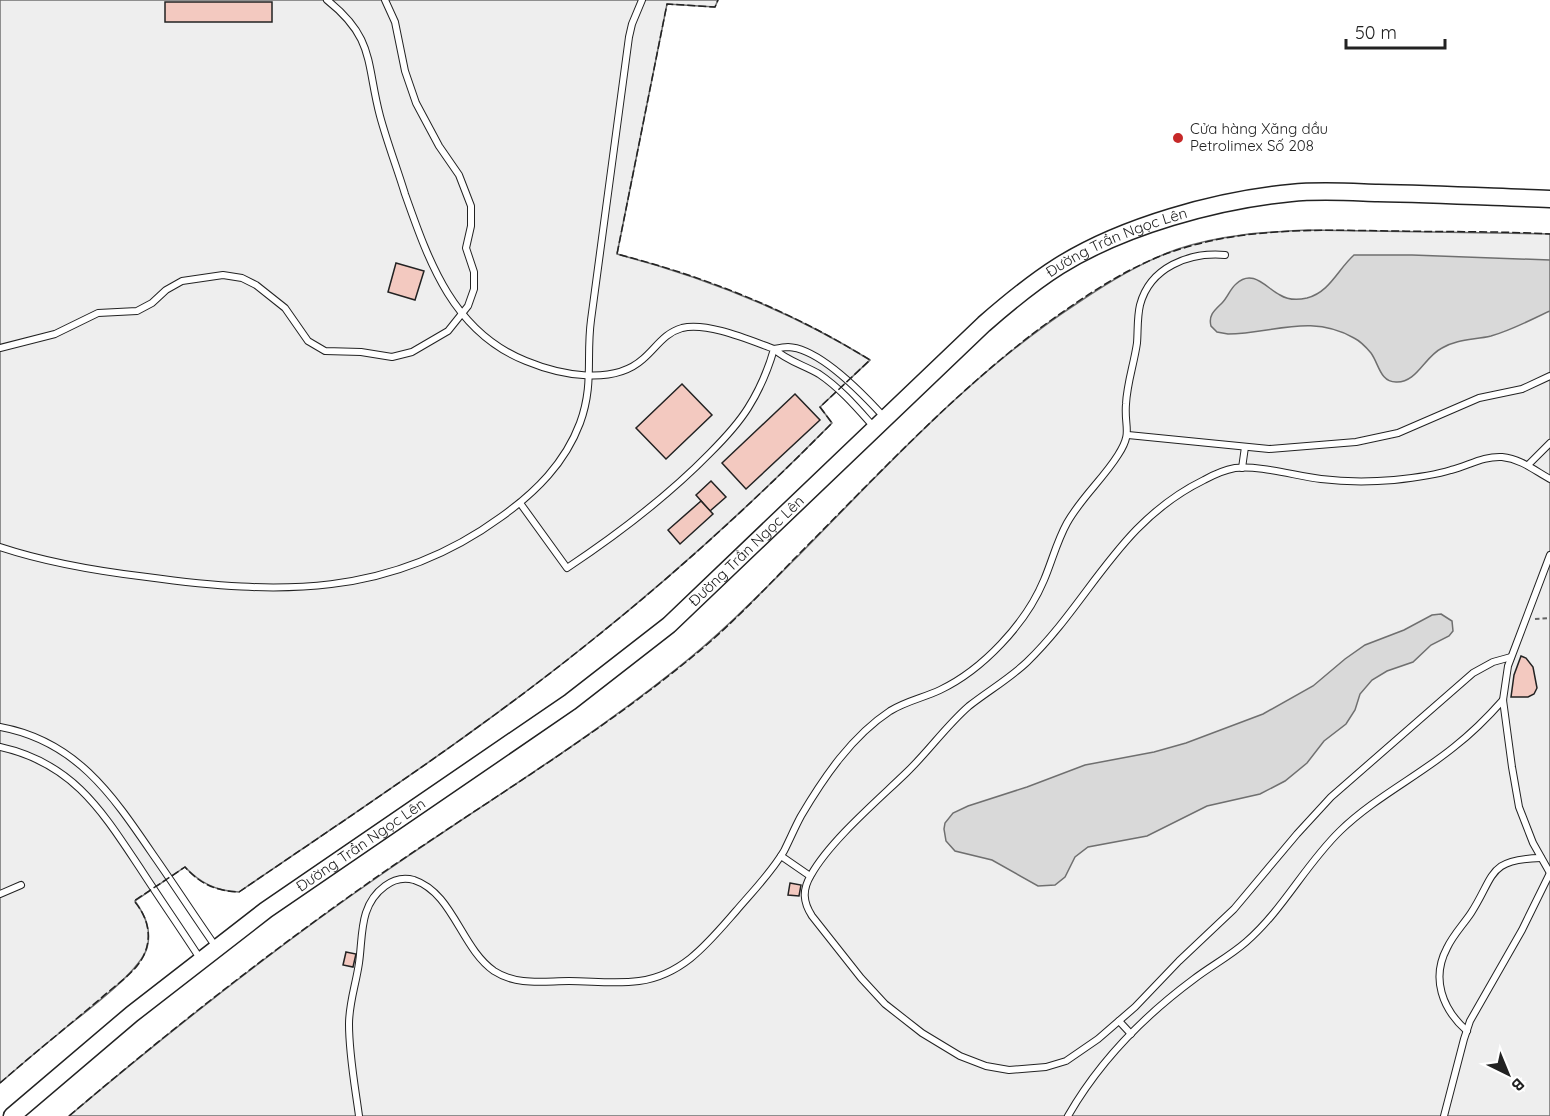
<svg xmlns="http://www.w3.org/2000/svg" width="1550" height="1116" font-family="Quicksand,sans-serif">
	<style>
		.green { fill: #eee; stroke: #6f6f6f; stroke-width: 1.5 }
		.water { fill: #d9d9d9; stroke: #6f6f6f; stroke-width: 1.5 }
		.building { fill: #f3c9c0; stroke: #222; stroke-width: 1.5 }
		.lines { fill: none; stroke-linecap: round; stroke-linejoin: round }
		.lane-casing { stroke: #222; stroke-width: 8 }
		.secondary-casing { stroke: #222; stroke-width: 19 }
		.path { stroke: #646464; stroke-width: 2; stroke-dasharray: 4.5 3; stroke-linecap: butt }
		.lane { stroke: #fff; stroke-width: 6 }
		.secondary { stroke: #fff; stroke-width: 16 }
		.fence { stroke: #222; stroke-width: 1.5; stroke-dasharray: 8 3; stroke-linecap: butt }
		.poi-dot { fill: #c62828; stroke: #fff; stroke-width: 2 }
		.labels { text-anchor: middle; stroke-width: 4.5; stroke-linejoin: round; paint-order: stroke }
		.poi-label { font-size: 15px; fill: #222; stroke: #fff; text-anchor: start }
		.street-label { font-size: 15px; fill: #222; stroke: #fff }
	</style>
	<rect width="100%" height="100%" fill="#fff"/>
	<g class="green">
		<path d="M0 0H718L715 7 667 4 617 254C707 278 791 311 870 360L820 407 832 423C754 502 673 576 586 645 475 734 356 812 239 892 216 891 200 883 185 867L135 901C145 915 152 930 147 948 139 974 79 1016 57 1035 38 1050 19 1067 0 1083Z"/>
		<path d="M1308 230 1550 234V1116H69C170 1031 273 949 382 874 480 806 582 744 675 670 720 635 760 594 800 554 887 466 972 372 1076 304 1109 282 1141 262 1178 249 1220 235 1264 232 1308 230Z"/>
	</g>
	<g class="water">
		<path d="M1354 255H1412L1550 260V311C1530 320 1512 330 1491 336 1474 340 1457 339 1442 348 1424 357 1417 383 1396 382 1380 382 1379 364 1371 353 1366 347 1360 341 1354 338 1310 313 1272 334 1228 334L1217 332 1211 326C1208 315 1215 310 1222 303 1228 297 1230 289 1236 284 1253 268 1266 288 1280 295 1288 300 1298 300 1307 298 1330 292 1338 269 1354 255Z"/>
		<polygon points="1441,614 1452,621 1453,631 1449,636 1431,645 1413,662 1387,671 1372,680 1360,694 1355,710 1346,724 1324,741 1307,763 1285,781 1260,794 1207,806 1147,836 1088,847 1075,857 1065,877 1055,885 1038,886 992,860 955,851 946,841 944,829 945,823 953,813 968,806 1027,787 1085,765 1154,752 1186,743 1263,714 1313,686 1345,659 1365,645 1404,630 1432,615"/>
	</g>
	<g class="building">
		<rect x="165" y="2" width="107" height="20"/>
		<polygon points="396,263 424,271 415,300 388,292"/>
		<polygon points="682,384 712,415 666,459 636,428"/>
		<polygon points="795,394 820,420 746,489 722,463"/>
		<polygon points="711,481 726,497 710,511 696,495"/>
		<polygon points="701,501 713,514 680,544 668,530"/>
		<polygon points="1521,656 1526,658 1533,667 1537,688 1534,694 1528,697 1511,697 1514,675"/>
		<polygon points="790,883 801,885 799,896 788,895"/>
		<polygon points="346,952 356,954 353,967 343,965"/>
	</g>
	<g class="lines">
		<defs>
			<g id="lane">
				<path d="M327 0C375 38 366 63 380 116 387 142 397 168 405 194 429 262 453 332 526 361 560 375 613 386 643 359 656 348 664 333 682 328 708 322 749 340 774 349 768 370 760 389 748 408 738 424 724 439 710 453 667 497 618 534 567 568L520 503"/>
				<polyline points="0,348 55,334 98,313 137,311 152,303 166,290 182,281 223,275 242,278 256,285 285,308 308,341 325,351 361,352 392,357 412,352 448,331 468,306 474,289 474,272 466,248 471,226 471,206 459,175 439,146 416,103 405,71 395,22 385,0"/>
				<path d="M873 426C857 408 840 388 819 374 804 365 787 361 774 349 779 348 784 347 788 347 819 348 864 395 884 417"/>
				<polyline points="1128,435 1269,449 1356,442 1398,433 1479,398 1522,389 1550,376"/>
				<polyline points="1528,465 1550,443"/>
				<polyline points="1242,468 1245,447"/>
				<path d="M0 547C48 563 97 571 147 577 277 595 390 598 501 517 536 492 565 463 580 423 594 385 586 357 591 320 603 226 617 131 629 37L632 24 642 0"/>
				<path d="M1511 657 1493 662 1473 673 1331 797 1297 834 1234 909 1179 961 1135 1007 1098 1039 1066 1061 1046 1067 1009 1070 986 1066 960 1056 922 1033 885 1004 861 978 812 916C803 902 802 890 811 875 830 841 877 801 906 773 928 752 946 726 969 706 988 691 1009 679 1027 662 1091 600 1118 522 1204 480 1213 475 1224 470 1235 468 1259 465 1296 476 1321 479 1345 482 1370 482 1394 480 1413 478 1432 476 1451 470 1468 466 1483 456 1502 457 1521 459 1534 470 1550 479"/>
				<path d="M0 727C77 741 113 796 154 856 175 886 195 917 216 947"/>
				<path d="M0 747C73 763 102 811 140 868 160 899 181 929 201 960"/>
				<polyline points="781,856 810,876"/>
				<polyline points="1550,873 1533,843 1519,807 1512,767 1503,700 1508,666 1550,555"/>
				<polyline points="0,894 21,885"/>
				<polyline points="1119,1021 1131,1034"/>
				<path d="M1467 1031C1442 1009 1431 978 1447 948 1453 935 1463 925 1471 913 1495 876 1487 859 1541 858"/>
				<path d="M359 1116C355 1086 349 1055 349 1024 349 1003 356 984 359 963 363 935 359 905 385 886 393 880 403 877 414 880 453 893 461 948 494 971 517 986 544 981 569 981 592 981 616 984 639 981 683 975 708 943 736 911 753 891 771 873 784 851 790 839 795 827 801 816 824 777 852 736 890 711 906 701 923 698 940 690 963 679 984 662 1001 644 1019 625 1034 604 1044 580 1052 561 1057 541 1067 523 1081 498 1103 479 1118 455 1133 432 1124 428 1126 404 1127 383 1134 364 1137 343 1138 331 1137 318 1140 305 1150 267 1189 252 1225 255"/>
				<path d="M1068 1116C1099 1062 1144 1016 1194 979 1211 966 1230 956 1246 942 1283 910 1305 865 1340 831 1374 798 1417 777 1454 747 1472 733 1488 717 1503 700"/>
				<polyline points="1444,1116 1464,1039 1470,1021 1522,930 1550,873"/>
			</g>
			<g id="secondary">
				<path id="s1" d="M12 1116 132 1014 266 910 570 702 669 625 984 324C1008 303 1032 283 1059 266 1123 226 1217 200 1291 193 1320 190 1349 192 1378 193 1435 194 1493 197 1550 199"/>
			</g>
		</defs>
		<use href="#lane" class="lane-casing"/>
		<use href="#secondary" class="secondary-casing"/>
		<polyline class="path" points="1535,619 1550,618"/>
		<use href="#lane" class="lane"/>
		<use href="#secondary" class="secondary"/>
		<g class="fence">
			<path d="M0 1083C33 1054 67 1027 100 999 114 986 134 974 143 957 153 937 148 917 134 901L185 867C200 884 216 891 239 892 356 812 475 734 586 645 673 576 754 502 832 423L820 407 870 360C791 311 707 277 617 254L667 4 715 7 718 0"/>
			<path d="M69 1116C169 1031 273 949 381 874 487 801 598 735 697 653 732 624 763 591 794 559 874 479 952 394 1043 326 1079 300 1117 274 1158 257 1235 226 1316 230 1397 231 1448 232 1499 231 1550 234"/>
		</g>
	</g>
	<circle class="poi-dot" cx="1178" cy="138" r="6"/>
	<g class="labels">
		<g class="poi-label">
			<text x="1190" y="134">Cửa hàng Xăng dầu<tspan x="1190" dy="17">Petrolimex Số 208</tspan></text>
		</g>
		<g class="street-label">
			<text dy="5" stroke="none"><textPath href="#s1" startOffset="1414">Đường Trần Ngọc Lên</textPath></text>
			<text dy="5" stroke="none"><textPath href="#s1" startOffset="928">Đường Trần Ngọc Lên</textPath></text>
			<text dy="5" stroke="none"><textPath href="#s1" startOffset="442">Đường Trần Ngọc Lên</textPath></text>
		</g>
	</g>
	<g transform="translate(1508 1074) rotate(137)" stroke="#ffffff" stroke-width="4.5" paint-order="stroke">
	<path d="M0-4.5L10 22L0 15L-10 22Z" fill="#222222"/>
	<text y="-9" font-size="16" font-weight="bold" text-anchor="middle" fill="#222222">B</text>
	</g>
	<path d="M1346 39v9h99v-9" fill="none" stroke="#222222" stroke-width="3"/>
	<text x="1355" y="39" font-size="18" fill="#222222" stroke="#ffffff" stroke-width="4.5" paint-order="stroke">50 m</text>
</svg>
